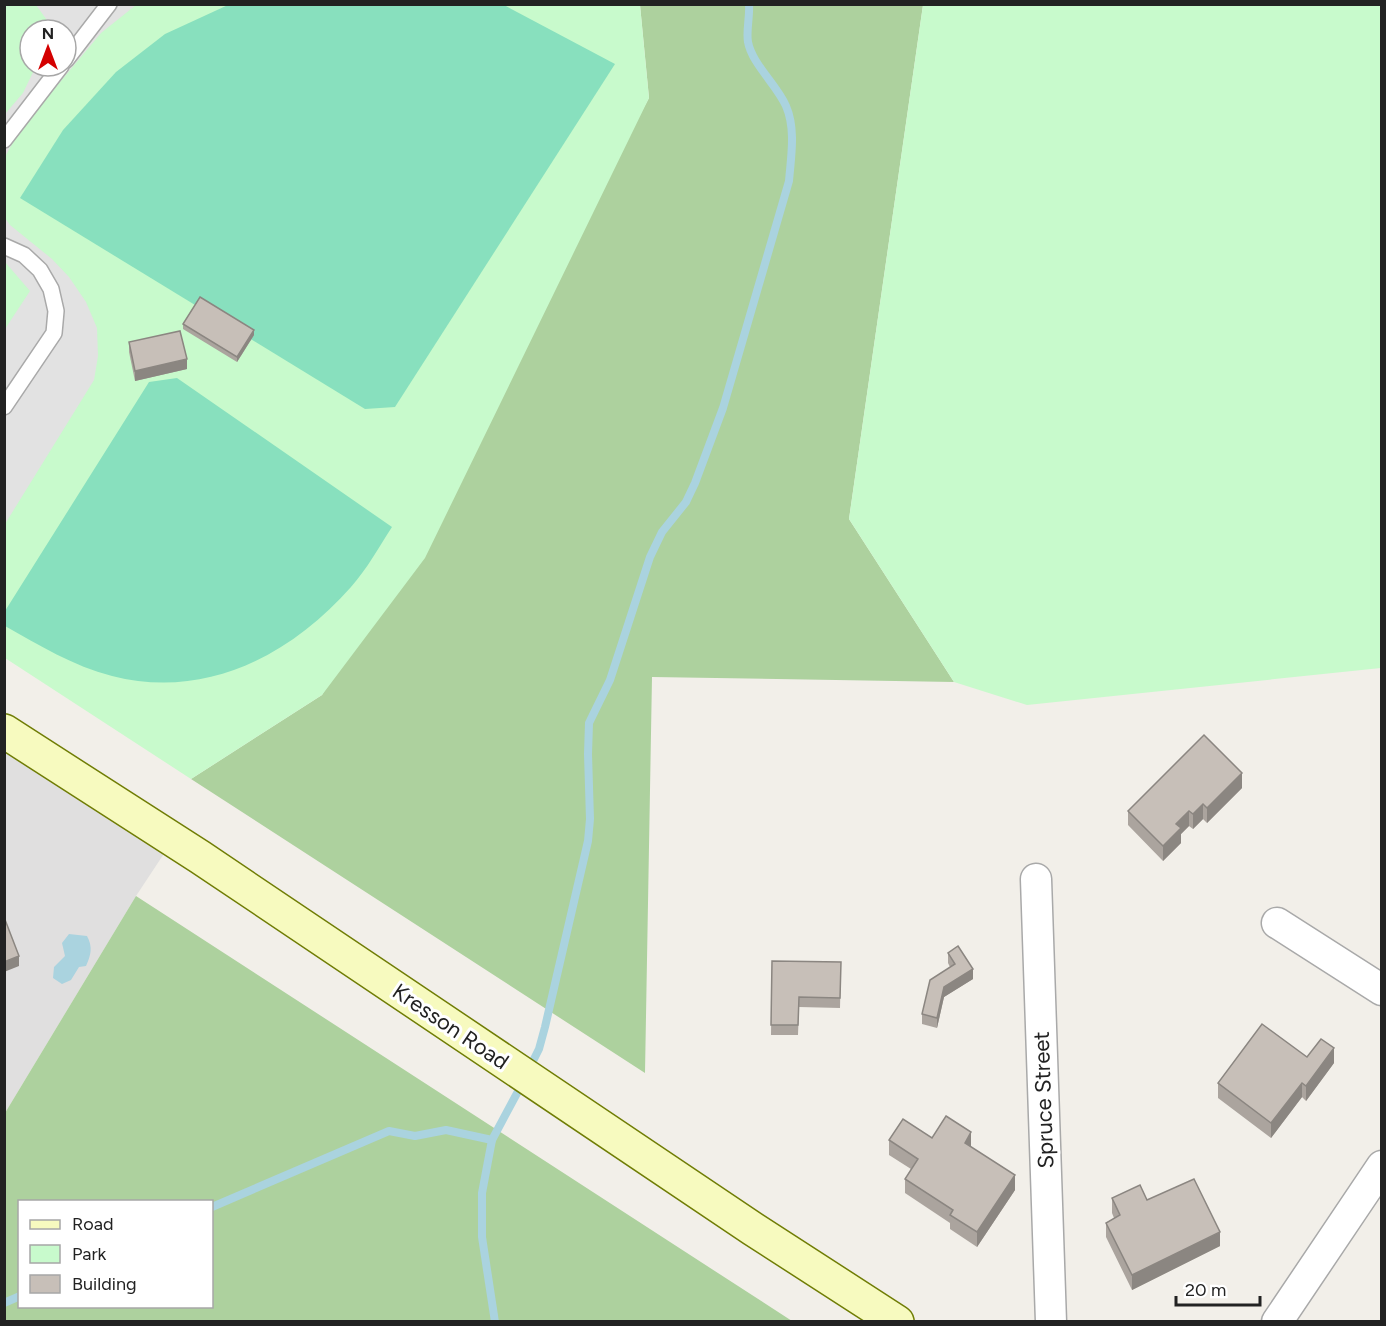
<svg xmlns="http://www.w3.org/2000/svg" width="1386" height="1326" font-family="Figtree,sans-serif">
	<style>
		.residential { fill: #e0dfdf }
		.forest { fill: #add19e; fill-rule: evenodd }
		.park { fill: #c8facc; fill-rule: evenodd }
		.pitch { fill: #88e0be }
		.parking { fill: #e2e2e2 }
		.water { fill: #aad3df }
		.lines { fill: none; stroke-linecap: round; stroke-linejoin: round }
		.stream { stroke: #aad3df; stroke-width: 8 }
		.service-casing { stroke: #a9a9a9; stroke-width: 18 }
		.minor-casing { stroke: #a9a9a9; stroke-width: 33 }
		.secondary-casing { stroke: #707d05; stroke-width: 36 }
		.service { stroke: #fff; stroke-width: 15 }
		.minor { stroke: #fff; stroke-width: 30 }
		.secondary { stroke: #f7fabf; stroke-width: 33 }
		.wall { fill: #aba49e }
		.shaded-wall { fill: #8b8681 }
		.building { fill: #c7bfb8; stroke: #8b8681; stroke-width: 1.5 }
		.labels { text-anchor: middle; stroke-width: 6; stroke-linejoin: round; paint-order: stroke }
		.street-label { font-size: 22px; fill: #222; stroke: #fff }
	</style>
	<rect width="100%" height="100%" fill="#f2efe9"/>
	<polygon class="residential" points="5,731 173,840 136,896 5,1113"/>
	<g class="forest">
		<polygon points="640,5 923,5 849,519 954,682 652,677 645,1073 191,779 322,695 649,98"/>
		<path d="M136 896 792 1321H5V1113ZM20 1202H212V1306H20Z"/>
	</g>
	<g class="park">
		<path d="M4 5H640L649 98 425 558 322 695 191 779 5 658ZM30 30H66V66H30Z"/>
		<polygon points="923,5 1381,5 1381,668 1027,705 954,682 849,519"/>
	</g>
	<g class="pitch">
		<polygon points="228,5 504,5 615,64 395,407 365,409 20,198 63,130 116,72 165,34"/>
		<path d="M177 378 392 527C379 547 367 569 351 587 290 656 205 700 112 676 73 666 39 645 5 626V611L149 382Z"/>
	</g>
	<g class="parking">
		<polygon points="36,5 136,5 101,33 19,131 5,157 5,114 23,93 36,66 66,66 66,30 48,30 49,23"/>
		<polygon points="5,218 10,225 52,259 69,277 86,302 97,328 98,356 94,380 5,524 5,329 30,291 5,262"/>
	</g>
	<path class="water" d="M69 934 87 936C93 947 91 955 86 966L79 967 71 980 62 984 53 978 54 967 65 956 62 943Z"/>
	<g class="lines">
		<g class="stream">
			<path d="M528 1071 539 1049 545 1027 588 841 590 819 588 754 589 723 610 680 650 557 662 532 686 502 695 483 723 408 789 181C791 157 796 129 786 106 777 85 752 64 748 42 746 31 750 16 749 4"/>
			<polyline points="212,1207 389,1131 415,1136 446,1130 492,1140"/>
			<polyline points="4,1303 20,1296"/>
			<polyline points="495,1322 482,1237 482,1193 492,1140 523,1082"/>
		</g>
		<defs>
			<g id="service">
				<polyline points="66,60 109,4"/>
				<polyline points="4,140 61,66"/>
				<polyline points="4,246 24,255 40,270 51,289 56,311 54,333 4,407"/>
			</g>
			<g id="minor">
				<polyline points="1036,879 1051,1322"/>
				<polyline points="1277,923 1382,990"/>
				<polyline points="1277,1322 1382,1166"/>
			</g>
			<polyline id="secondary" points="4,731 200,857 753,1229 897,1322"/>
		</defs>
		<use href="#service" class="service-casing"/>
		<use href="#minor" class="minor-casing"/>
		<use href="#secondary" class="secondary-casing"/>
		<use href="#service" class="service"/>
		<use href="#minor" class="minor"/>
		<use href="#secondary" class="secondary"/>
	</g>
	<g class="wall">
		<polygon points="183,324 254,335 237,362 183,329"/>
		<polygon points="129,342 187,369 135,381 129,352"/>
		<polygon points="1242,788 1207,823 1203,819 1193,829 1189,826 1181,834 1181,843 1163,861 1128,825 1128,811"/>
		<polygon points="948,953 973,979 944,997 937,1028 922,1024 922,1014 950,967 948,963"/>
		<polygon points="772,961 841,962 840,1008 799,1007 798,1035 771,1035"/>
		<polygon points="1334,1063 1306,1101 1302,1097 1271,1138 1218,1098 1218,1083"/>
		<polygon points="932,1138 971,1147 1015,1190 977,1247 950,1229 950,1223 905,1193 905,1179 911,1169 889,1155 889,1140"/>
		<polygon points="1112,1198 1147,1200 1220,1246 1132,1290 1106,1237 1106,1223 1114,1218 1112,1213"/>
	</g>
	<g class="shaded-wall">
		<polygon points="254,330 254,335 237,362 237,357"/>
		<polygon points="187,359 187,369 135,381 135,371"/>
		<polygon points="1242,773 1242,788 1207,823 1207,808"/>
		<polygon points="1203,804 1203,819 1193,829 1193,814"/>
		<polygon points="1189,811 1189,826 1181,834 1181,843 1163,861 1163,846 1176,824"/>
		<polygon points="19,956 19,966 4,972 4,962"/>
		<polygon points="973,969 973,979 944,997 937,1028 937,1018 944,987"/>
		<polygon points="1334,1048 1334,1063 1306,1101 1306,1086"/>
		<polygon points="1302,1083 1302,1097 1271,1138 1271,1123"/>
		<polygon points="971,1132 971,1147 965,1143"/>
		<polygon points="1015,1175 1015,1190 977,1247 977,1232"/>
		<polygon points="1220,1232 1220,1246 1132,1290 1132,1275"/>
	</g>
	<g class="building">
		<polygon points="200,297 254,330 237,357 183,324"/>
		<polygon points="180,331 187,359 135,371 129,342"/>
		<polygon points="1204,735 1242,773 1207,808 1203,804 1193,814 1189,811 1176,824 1181,828 1163,846 1128,811"/>
		<polygon points="4,917 19,956 4,962"/>
		<polygon points="958,946 973,969 944,987 937,1018 922,1014 930,980 955,964 948,953"/>
		<polygon points="772,961 841,962 840,998 799,997 798,1025 771,1025"/>
		<polygon points="1262,1024 1307,1057 1321,1039 1334,1048 1306,1086 1302,1083 1271,1123 1218,1083"/>
		<polygon points="946,1116 971,1132 965,1143 1015,1175 977,1232 950,1215 953,1210 905,1179 918,1159 889,1140 903,1119 932,1138"/>
		<polygon points="1194,1179 1220,1232 1132,1275 1106,1223 1120,1215 1112,1198 1140,1185 1147,1200"/>
	</g>
	<g class="labels">
		<g class="street-label">
			<text transform="translate(451 1026) rotate(34)" y="8">Kresson Road</text>
			<text transform="translate(1043 1100) rotate(-92)" y="8">Spruce Street</text>
		</g>
	</g>
	<rect width="1386" height="1326" fill="none" stroke="#222222" stroke-width="12"/>
	<rect x="18" y="1200" width="195" height="108" fill="#ffffff" stroke="#a7a7a7" stroke-width="1.5"/>
	<rect x="30" y="1220" width="30" height="9" fill="#f7fabf" stroke="#a7a7a7" stroke-width="1.5"/>
	<text x="72" y="1230" font-size="18" fill="#222222">Road</text>
	<rect x="30" y="1245" width="30" height="18" fill="#c8facc" stroke="#a7a7a7" stroke-width="1.5"/>
	<text x="72" y="1260" font-size="18" fill="#222222">Park</text>
	<rect x="30" y="1275" width="30" height="18" fill="#c7bfb8" stroke="#a7a7a7" stroke-width="1.5"/>
	<text x="72" y="1290" font-size="18" fill="#222222">Building</text>
	<g transform="translate(48 48)"><circle r="28" fill="#ffffff" stroke="#a7a7a7" stroke-width="1.5"/>
	<path d="M0-4.5L10 22L0 15L-10 22Z" fill="#d40000"/>
	<text y="-9" font-size="16" font-weight="bold" text-anchor="middle" fill="#222222">N</text>
	</g>
	<path d="M1176 1296v9h84v-9" fill="none" stroke="#222222" stroke-width="3"/>
	<text x="1185" y="1296" font-size="18" fill="#222222" stroke="#ffffff" stroke-width="4.5" paint-order="stroke">20 m</text>
</svg>
